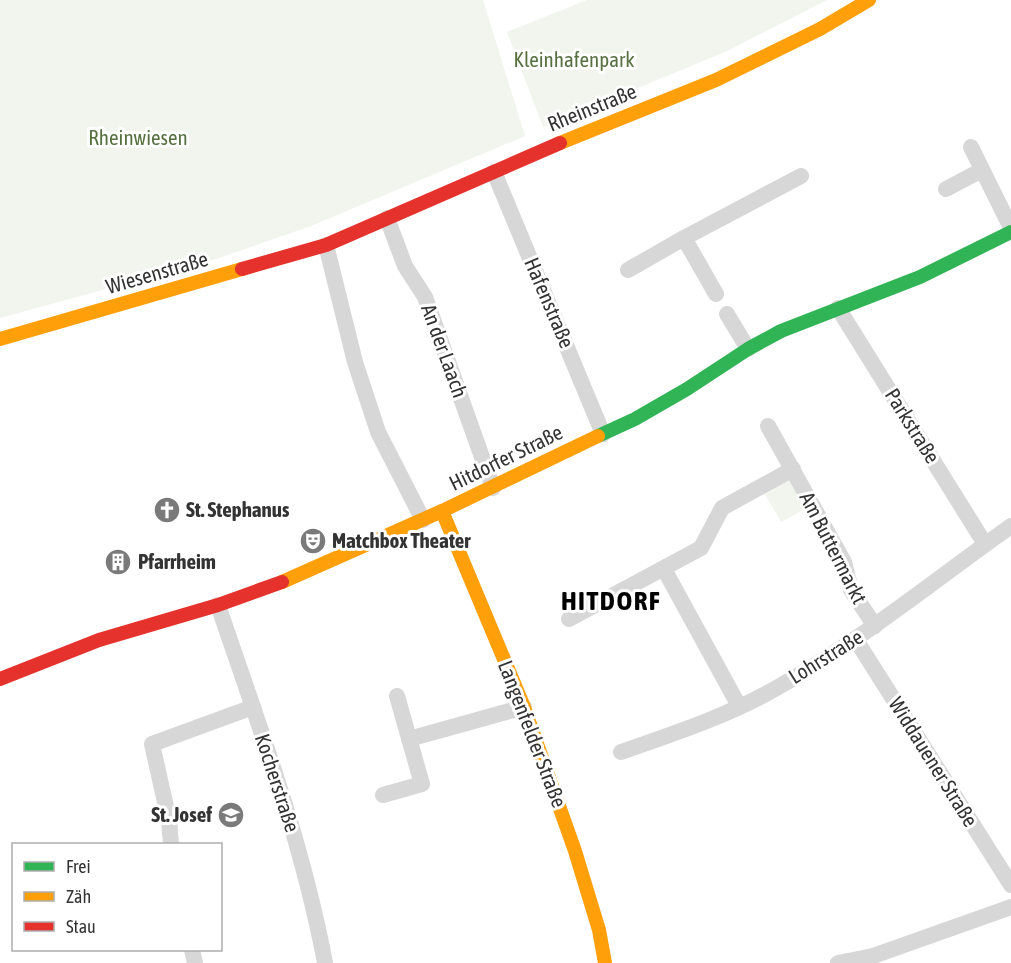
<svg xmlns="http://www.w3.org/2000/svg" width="1011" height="963" font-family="'Asap Condensed',sans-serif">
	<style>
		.park { fill: #f1f5ed }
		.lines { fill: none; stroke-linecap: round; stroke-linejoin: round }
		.street { stroke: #d7d7d7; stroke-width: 16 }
		.fast { stroke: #30b455; stroke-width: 14 }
		.slow { stroke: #ff9f0a; stroke-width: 14 }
		.jam { stroke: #e5322d; stroke-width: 14 }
		.labels { text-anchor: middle; stroke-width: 6; stroke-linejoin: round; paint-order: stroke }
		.park-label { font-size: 21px; fill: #56703f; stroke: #fff }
		.street-label { font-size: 21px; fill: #333; stroke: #fff }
		.poi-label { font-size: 21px; font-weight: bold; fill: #333; stroke: #fff; text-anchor: start }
		.district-label { font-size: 27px; font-weight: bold; letter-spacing: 1.5px; fill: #000; stroke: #fff }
	</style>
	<rect width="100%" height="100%" fill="#fff"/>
	<g class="park">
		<polygon points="0,0 483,0 525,136 311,226 219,258 0,318"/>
		<polygon points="587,0 827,0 725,52 543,127 507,32"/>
		<polygon points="791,479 807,508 781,522 765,494"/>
	</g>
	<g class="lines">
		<g class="street">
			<polyline points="971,147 1011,228"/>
			<polyline points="494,172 603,434"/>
			<polyline points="946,189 982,170"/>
			<polyline points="387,218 405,266 425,297 493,488"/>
			<polyline points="684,238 716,294"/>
			<polyline points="326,245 355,362 378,432 423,520"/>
			<polyline points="628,270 684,238 801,176"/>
			<polyline points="838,308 985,544"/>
			<polyline points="727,314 748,349"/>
			<polyline points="768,426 844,562 851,590 875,626"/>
			<polyline points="664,569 739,706"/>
			<path d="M218 605C258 723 302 840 325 963"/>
			<polyline points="569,619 701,548 722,508 793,469"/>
			<polyline points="856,640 1011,885"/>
			<polyline points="409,739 524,707"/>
			<path d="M621 752C672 734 725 717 773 690 858 643 932 582 1011 526"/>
			<polyline points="383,795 422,784 397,696"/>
			<polyline points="171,844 169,820 152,744 253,707"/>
			<polyline points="192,950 195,963"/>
			<polyline points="838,963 873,956 1011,907"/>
		</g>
		<polyline class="fast" points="598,436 635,419 687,389 748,349 781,331 920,277 1011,232"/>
		<g class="slow">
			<polyline points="560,143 716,80 820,29 869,0"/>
			<polyline points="0,339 242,269"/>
			<polyline points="442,511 524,707 575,851 599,930 605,963"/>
			<polyline points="282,582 442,511 598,436"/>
		</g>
		<g class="jam">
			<polyline points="242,269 326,245 560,143"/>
			<polyline points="0,679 99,640 218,605 282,582"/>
		</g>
	</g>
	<defs>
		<symbol id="church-disc" viewBox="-11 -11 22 22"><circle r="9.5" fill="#7a7a7a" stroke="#fff"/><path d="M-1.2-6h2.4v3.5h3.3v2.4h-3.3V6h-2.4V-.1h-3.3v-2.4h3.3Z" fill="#fff"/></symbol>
		<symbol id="theatre-disc" viewBox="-11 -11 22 22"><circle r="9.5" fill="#7a7a7a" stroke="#fff"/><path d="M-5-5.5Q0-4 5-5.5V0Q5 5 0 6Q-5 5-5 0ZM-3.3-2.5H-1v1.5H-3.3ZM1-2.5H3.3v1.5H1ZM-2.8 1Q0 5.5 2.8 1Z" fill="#fff"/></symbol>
		<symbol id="building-disc" viewBox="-11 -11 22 22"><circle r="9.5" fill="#7a7a7a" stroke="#fff"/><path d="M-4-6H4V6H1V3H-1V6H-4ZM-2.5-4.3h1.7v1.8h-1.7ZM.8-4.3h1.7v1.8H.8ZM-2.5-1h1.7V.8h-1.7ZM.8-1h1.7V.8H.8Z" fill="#fff"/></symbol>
		<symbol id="school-disc" viewBox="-11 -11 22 22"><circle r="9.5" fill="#7a7a7a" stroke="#fff"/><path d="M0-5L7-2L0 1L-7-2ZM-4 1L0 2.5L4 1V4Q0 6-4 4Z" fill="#fff"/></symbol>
	</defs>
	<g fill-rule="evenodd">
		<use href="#church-disc" x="152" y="495" width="30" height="30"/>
		<use href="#theatre-disc" x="298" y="526" width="30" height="30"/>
		<use href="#building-disc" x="103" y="547" width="30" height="30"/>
		<use href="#school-disc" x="216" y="800" width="30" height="30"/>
	</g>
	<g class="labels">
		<g class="park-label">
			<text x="574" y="67">Kleinhafenpark</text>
			<text x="138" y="145">Rheinwiesen</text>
		</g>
		<g class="street-label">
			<text transform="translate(592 108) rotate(-22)" y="7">Rheinstraße</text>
			<text transform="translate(157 273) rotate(-16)" y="7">Wiesenstraße</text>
			<text transform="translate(549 303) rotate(67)" y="7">Hafenstraße</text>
			<text transform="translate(444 351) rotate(70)" y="7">An der Laach</text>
			<text transform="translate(912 426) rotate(58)" y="7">Parkstraße</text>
			<text transform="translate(506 458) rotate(-26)" y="7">Hitdorfer Straße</text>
			<text transform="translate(833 548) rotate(63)" y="7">Am Buttermarkt</text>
			<text transform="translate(826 657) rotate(-32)" y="7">Lohrstraße</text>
			<text transform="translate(532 734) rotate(69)" y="7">Langenfelder Straße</text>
			<text transform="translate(933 762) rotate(58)" y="7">Widdauener Straße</text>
			<text transform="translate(277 783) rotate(72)" y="7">Kocherstraße</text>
		</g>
		<g class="poi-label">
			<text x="186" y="517">St. Stephanus</text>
			<text x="332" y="548">Matchbox Theater</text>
			<text x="138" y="569">Pfarrheim</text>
			<text x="212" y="822" text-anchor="end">St. Josef</text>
		</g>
		<g class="district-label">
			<text x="611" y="610">HITDORF</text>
		</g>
	</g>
	<rect x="12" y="843" width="210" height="108" fill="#ffffff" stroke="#adadad" stroke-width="1.5"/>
	<rect x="24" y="862" width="30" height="9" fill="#30b455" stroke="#adadad" stroke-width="1.5"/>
	<text x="66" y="873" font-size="18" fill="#333333">Frei</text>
	<rect x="24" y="892" width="30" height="9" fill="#ff9f0a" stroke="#adadad" stroke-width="1.5"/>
	<text x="66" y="903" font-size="18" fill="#333333">Zäh</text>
	<rect x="24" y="922" width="30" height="9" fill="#e5322d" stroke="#adadad" stroke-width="1.5"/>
	<text x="66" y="933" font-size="18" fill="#333333">Stau</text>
</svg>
